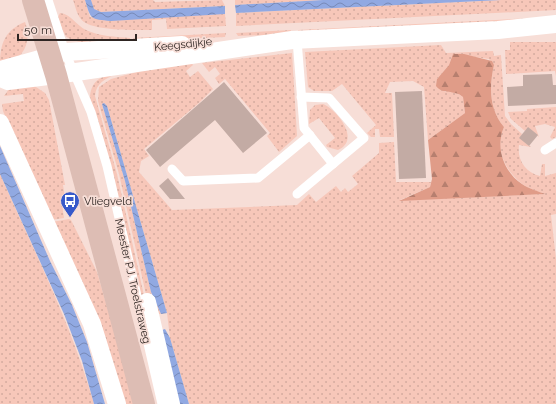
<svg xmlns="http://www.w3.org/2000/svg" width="556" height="404" font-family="Raleway,sans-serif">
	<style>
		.grass { fill: url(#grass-dots) }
		.forest { fill: url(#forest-firs) }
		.water { fill: url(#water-waves) }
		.building { fill: #c3aba4 }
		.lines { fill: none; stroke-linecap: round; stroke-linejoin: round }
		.service { stroke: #fff; stroke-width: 9 }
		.minor { stroke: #fff; stroke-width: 18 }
		.primary { stroke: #ddbdb4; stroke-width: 22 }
		.labels { text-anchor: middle; stroke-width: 3.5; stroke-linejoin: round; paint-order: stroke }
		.street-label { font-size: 11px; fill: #2e2522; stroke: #f7ded7 }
		.poi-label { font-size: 11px; fill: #2e2522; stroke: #f7ded7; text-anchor: start }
	</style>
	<defs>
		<pattern id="grass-dots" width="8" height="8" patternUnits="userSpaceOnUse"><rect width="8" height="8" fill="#f7c7b9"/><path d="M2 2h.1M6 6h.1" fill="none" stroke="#d4ab9f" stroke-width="1.8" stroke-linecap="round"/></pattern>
		<pattern id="forest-firs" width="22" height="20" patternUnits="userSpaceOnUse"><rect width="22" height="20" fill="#e09c88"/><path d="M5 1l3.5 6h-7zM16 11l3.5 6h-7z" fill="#b67f6f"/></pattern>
		<pattern id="water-waves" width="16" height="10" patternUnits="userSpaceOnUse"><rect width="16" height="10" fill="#91a9e2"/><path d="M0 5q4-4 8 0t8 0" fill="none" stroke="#7789b7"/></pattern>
	</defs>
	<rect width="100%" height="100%" fill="#f7ded7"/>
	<g class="grass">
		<path d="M73 0H85L90 17 225 14 226 26 167 29 166 19 152 20V30C137 30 97 31 84 22 77 17 76 8 73 0Z"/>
		<polygon points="91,0 153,0 155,2 222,0 225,6 101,12 93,9"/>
		<polygon points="235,0 323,0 235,5"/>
		<polygon points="501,0 556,0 556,10 236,26 236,13"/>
		<path d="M60 13C71 14 77 26 86 30 99 36 116 37 130 38V41C117 42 73 47 65 35 62 30 60 22 58 17Z"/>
		<polygon points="552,17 552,21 298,33 298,30"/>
		<path d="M25 22C30 34 28 49 18 57 13 60 5 62 0 63 0 44 5 30 25 22Z"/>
		<polygon points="291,30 290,34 238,36 236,33"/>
		<polygon points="226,33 225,37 134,41 133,38"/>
		<polygon points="510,42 556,42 556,76 555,71 506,74 505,50 510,50"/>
		<path d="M441 45 446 53 493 51 494 56 501 55 505 116 511 124 522 134 520 138 531 147 519 145C517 160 525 172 540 176L542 164H545V176L556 173V214L551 215 556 259V404H189L170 338 167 313 107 106 102 104 125 181 151 292 161 314H158L147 299 119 174 98 101 99 87 111 79 137 72 136 67 189 60 193 65 186 71 190 77 198 71 213 89 199 103 144 149 149 156 141 161 139 172 172 210 297 205 309 194 316 202 336 186 341 192 345 188 348 192 358 184 352 176 379 153V143L394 142 396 182H431L430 187 400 200 544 194C537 191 527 188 521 183 504 169 495 149 504 127 489 109 489 87 494 65L489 59 453 54 449 65 437 79 445 92 454 91 463 97 465 113 428 140 424 87 413 81 390 82 385 93H392L394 137H380L379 129H375V137H371L367 133 376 125 342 84 332 91H314L308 87 305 52Z"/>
		<polygon points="292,53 297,136 279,152 267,136 270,133 225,79 219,84 215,78 220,74 215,67 209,72 202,63"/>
		<path d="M116 74C105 79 96 83 95 96L117 174 145 300 141 297 90 96C92 80 101 76 116 74Z"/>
		<polygon points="33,85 45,93 49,100 65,185 63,185 66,203 62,204 64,218 51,220 3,111 2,104 24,101 23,94 4,96 9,89"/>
		<path d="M323 104C336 109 362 140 338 150L327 147 326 145 335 138 319 118 309 124 310 110 315 105Z"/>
		<polygon points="556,107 556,137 552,139 550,137 555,127 545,124 535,126 539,137 529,128 525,131 511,119 508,112 527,111 527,109"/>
		<path d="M0 174C34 251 71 323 94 404H0Z"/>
		<polygon points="69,219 71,220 97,272 135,404 123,404 52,222"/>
	</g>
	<path class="forest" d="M453 54H464L492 61 494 65C489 87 489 109 504 127 495 148 504 172 522 184 529 189 538 191 545 194L399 201 430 187 432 179 428 140 465 113 463 97C454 89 443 95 436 86L437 79 449 65Z"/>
	<g class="water">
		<path d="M85 0H91L94 9 101 12 225 6V14L111 21C90 19 91 20 85 0Z"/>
		<polygon points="323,0 501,0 236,13 235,5"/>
		<polygon points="104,103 107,106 167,313 161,314 151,292 125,181 102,104"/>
		<polygon points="0,146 50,261 72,305 87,342 105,404 94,404 82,361 64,314 0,174"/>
		<polygon points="165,329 170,338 189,404 178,404 162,330"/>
	</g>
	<g class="building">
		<polygon points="552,74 553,85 556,85 556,104 508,106 507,87 523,86 523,75"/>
		<polygon points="224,82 267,133 243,153 215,120 160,167 146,150"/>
		<polygon points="422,91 426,178 399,179 395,92"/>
		<polygon points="528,127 538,135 529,146 519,138"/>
		<polygon points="168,178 185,199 170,199 159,186"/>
	</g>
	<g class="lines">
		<g class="service">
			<polyline points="48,0 65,52 91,112 107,166 162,404"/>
			<polyline points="297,40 304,128 333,164"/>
			<polyline points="545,150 556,143"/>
			<polyline points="172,169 183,181 258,178 310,135"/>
			<polyline points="297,194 364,138 329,98 301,97"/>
		</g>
		<g class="minor">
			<polyline points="0,70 65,52 182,45"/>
			<polyline points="0,78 8,81 56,75 292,40 498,30 556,24"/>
			<polyline points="0,123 92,324 117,404"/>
			<polyline points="147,302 171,404"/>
		</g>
		<polyline class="primary" points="33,0 56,75 144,404"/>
	</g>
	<defs>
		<symbol id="bus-pin" viewBox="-11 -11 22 30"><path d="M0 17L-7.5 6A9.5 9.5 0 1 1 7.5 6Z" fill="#3759ca" stroke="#f7ded7"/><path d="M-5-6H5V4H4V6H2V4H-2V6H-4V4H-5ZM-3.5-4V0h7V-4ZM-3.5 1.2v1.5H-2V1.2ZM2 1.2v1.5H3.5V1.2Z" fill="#fff"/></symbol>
	</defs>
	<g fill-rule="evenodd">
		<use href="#bus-pin" x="59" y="190" width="22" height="30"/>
	</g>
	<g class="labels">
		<g class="street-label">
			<text transform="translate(183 44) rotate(-6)" y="4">Keegsdijkje</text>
			<text transform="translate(133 281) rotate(77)" y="4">Meester P.J. Troelstraweg</text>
		</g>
		<g class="poi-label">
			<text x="84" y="205">Vliegveld</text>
		</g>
	</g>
	<path d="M18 34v6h118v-6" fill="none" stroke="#2e2522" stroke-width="2"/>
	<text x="24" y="34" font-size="12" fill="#2e2522" stroke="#f7ded7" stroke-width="3" paint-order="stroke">50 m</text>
</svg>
